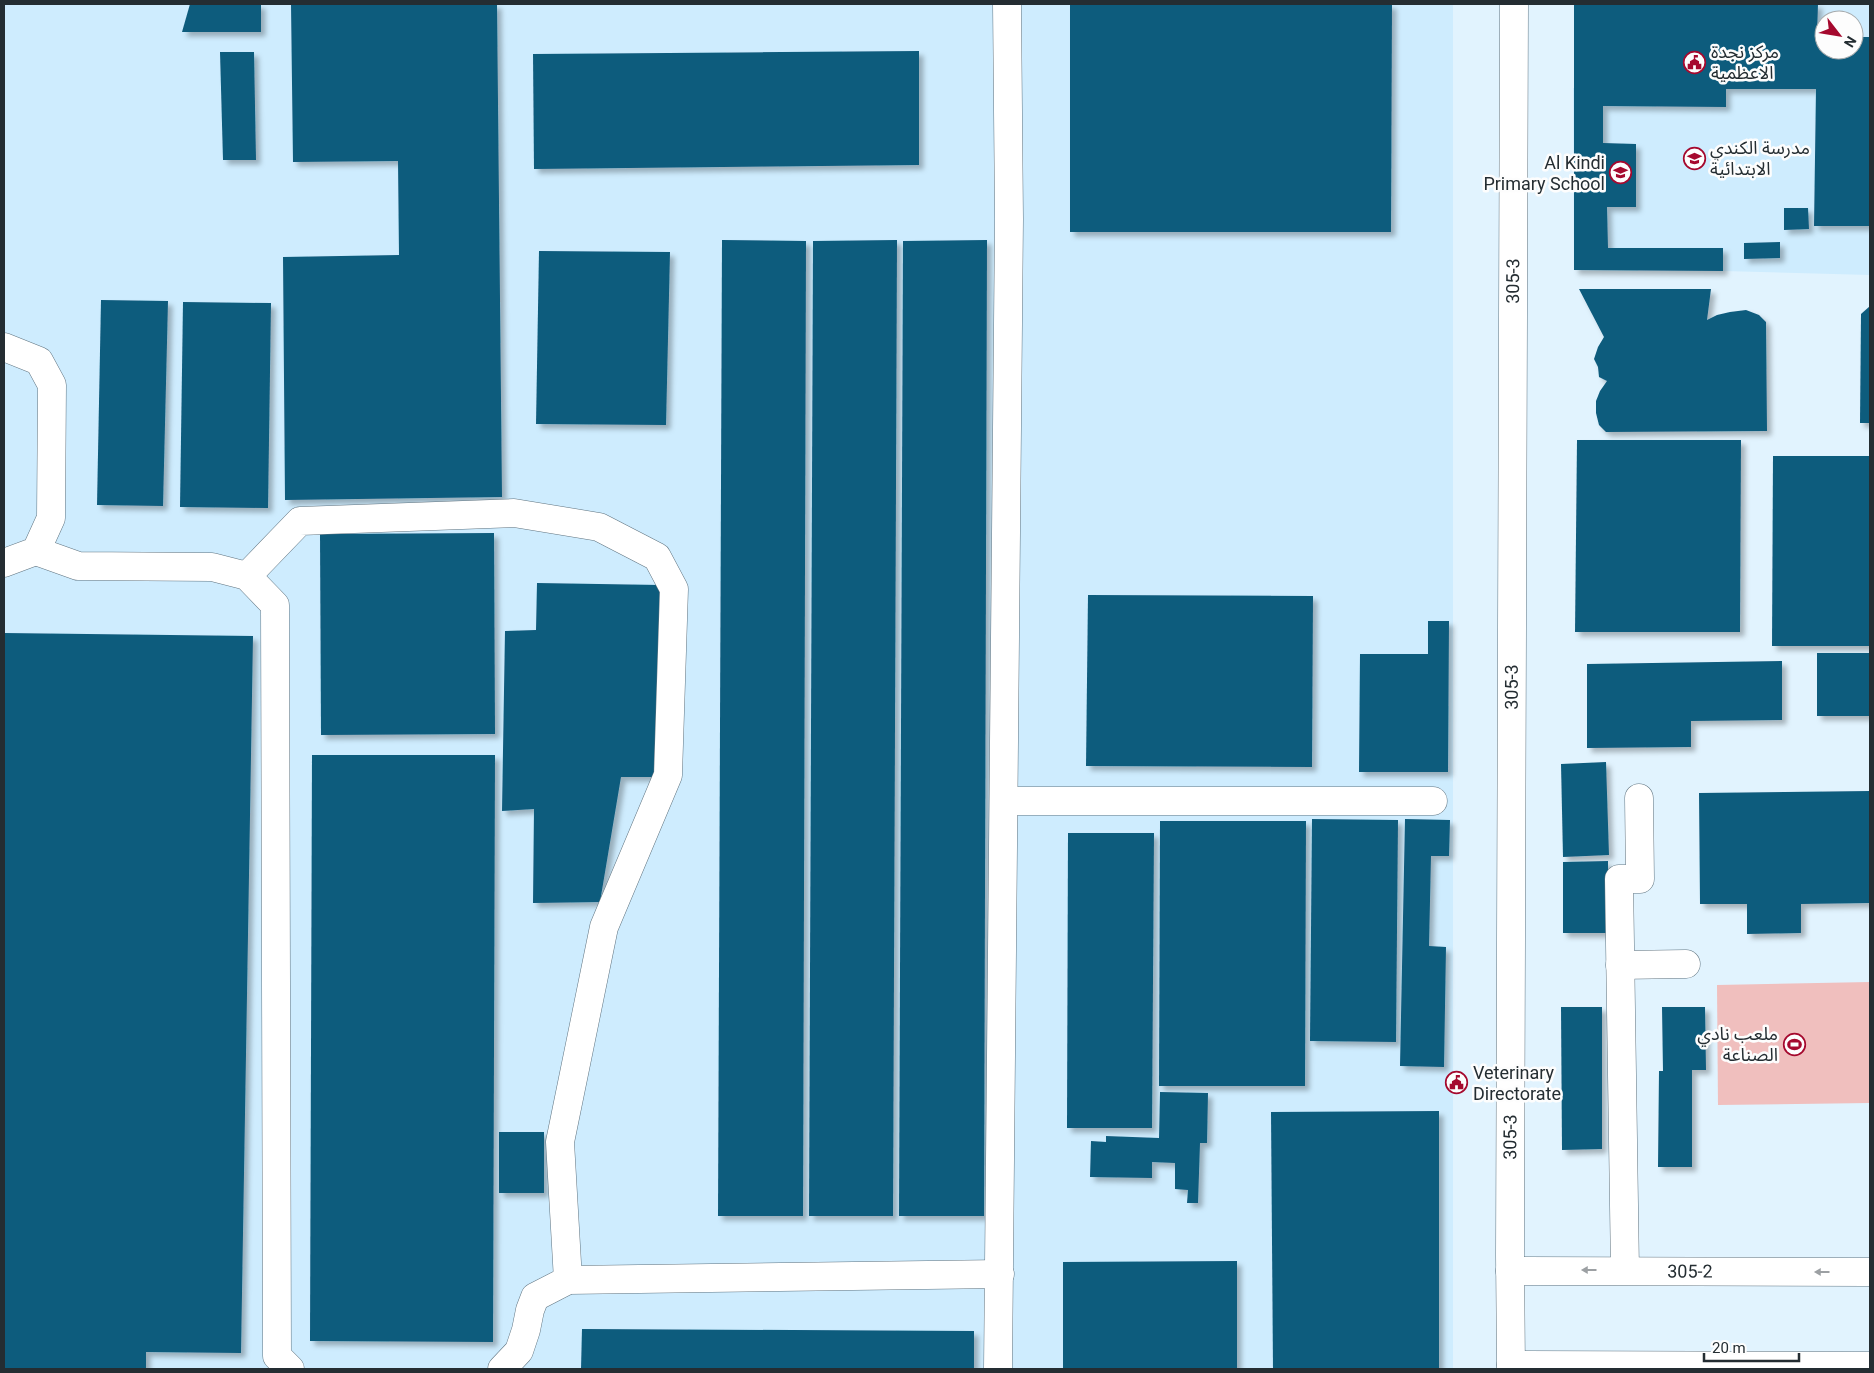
<svg xmlns="http://www.w3.org/2000/svg" width="1874" height="1373" font-family="Roboto,'Noto Sans Arabic',sans-serif">
	<style>
		.built { fill: #ceecfe; fill-rule: evenodd }
		.green { fill: #f0bfbe }
		.building { fill: #105b7d; filter: url(#shadow) }
		.lines { fill: none; stroke-linecap: round; stroke-linejoin: round }
		.minor-casing { stroke: #607480; stroke-width: 29 }
		.minor { stroke: #fff; stroke-width: 28 }
		.oneway { fill: #9ca0a3 }
		.labels { text-anchor: middle; stroke-width: 5; stroke-linejoin: round; paint-order: stroke }
		.poi-label { font-size: 18px; fill: #242d32; stroke: #fdfdfd; text-anchor: start }
		.street-label { font-size: 18px; fill: #242d32; stroke: #fdfdfd }
	</style>
	<defs>
		<filter id="shadow"><feDropShadow dx="4.5" dy="4.5" stdDeviation="2.5" flood-color="#0004"/></filter>
	</defs>
	<rect width="100%" height="100%" fill="#e1f3fe"/>
	<g class="built">
		<rect x="4" y="4" width="1449" height="1365"/>
		<path d="M1818 4H1870V275L1723 271 1574 270 1573 88 1816 89ZM1824 20H1854V50H1824Z"/>
	</g>
	<polygon class="green" points="1870,982 1870,1103 1718,1105 1717,985"/>
	<g class="building">
		<polygon points="190,4 261,4 261,32 182,32"/>
		<polygon points="291,4 497,4 502,497 285,500 283,257 399,255 398,161 293,162"/>
		<polygon points="1070,4 1392,4 1391,232 1070,232"/>
		<polygon points="1574,4 1818,4 1817,37 1824,37 1824,50 1854,50 1854,37 1870,37 1870,226 1814,226 1816,89 1726,89 1726,107 1603,106 1603,143 1636,144 1636,207 1607,207 1608,248 1723,248 1723,271 1574,270"/>
		<polygon points="919,51 919,165 534,169 533,54"/>
		<polygon points="220,52 254,52 256,160 223,160"/>
		<polygon points="1784,208 1808,208 1809,229 1784,230"/>
		<polygon points="722,240 806,241 803,1216 718,1216"/>
		<polygon points="897,240 893,1216 809,1216 813,241"/>
		<polygon points="987,240 984,1216 899,1216 903,241"/>
		<polygon points="1780,242 1780,258 1744,259 1744,243"/>
		<polygon points="539,251 670,252 666,425 536,424"/>
		<polygon points="1579,289 1711,289 1707,320 1717,315 1730,312 1746,310 1759,315 1766,322 1767,431 1606,432 1599,425 1596,413 1596,401 1600,391 1607,381 1599,377 1598,367 1594,359 1598,347 1604,337"/>
		<polygon points="101,300 168,301 163,506 97,505"/>
		<polygon points="183,302 271,303 268,508 180,507"/>
		<polygon points="1870,306 1870,423 1860,423 1861,314"/>
		<polygon points="1577,440 1741,440 1740,632 1575,632"/>
		<polygon points="1773,456 1870,456 1870,646 1772,646"/>
		<polygon points="494,533 495,734 321,735 320,534"/>
		<polygon points="537,583 660,585 656,777 621,777 600,902 533,903 534,809 502,811 505,631 536,630"/>
		<polygon points="1088,595 1313,596 1312,767 1086,766"/>
		<polygon points="1428,621 1449,621 1448,772 1359,772 1360,654 1428,654"/>
		<polygon points="4,633 253,636 241,1353 146,1352 146,1369 4,1369"/>
		<rect x="1817" y="653" width="53" height="63"/>
		<polygon points="1782,661 1782,720 1691,721 1691,747 1587,748 1587,664"/>
		<polygon points="312,755 495,755 493,1342 310,1341"/>
		<polygon points="1606,762 1609,855 1563,857 1561,764"/>
		<polygon points="1870,791 1870,903 1801,904 1801,933 1747,934 1747,904 1700,904 1699,793"/>
		<polygon points="1312,819 1398,820 1396,1042 1310,1041"/>
		<polygon points="1405,819 1450,820 1449,856 1431,856 1429,946 1446,947 1444,1067 1400,1066"/>
		<polygon points="1160,821 1306,821 1305,1086 1159,1086"/>
		<polygon points="1068,833 1154,833 1152,1128 1067,1128"/>
		<polygon points="1608,861 1608,933 1563,933 1563,862"/>
		<polygon points="1561,1007 1602,1007 1602,1149 1562,1150"/>
		<polygon points="1662,1007 1705,1007 1706,1070 1692,1070 1692,1167 1658,1167 1659,1071 1663,1071"/>
		<polygon points="1160,1092 1208,1093 1207,1143 1200,1143 1198,1203 1187,1203 1188,1190 1175,1189 1175,1163 1152,1162 1152,1178 1090,1177 1091,1141 1106,1142 1106,1136 1159,1138"/>
		<polygon points="1439,1111 1439,1369 1273,1369 1271,1112"/>
		<rect x="499" y="1132" width="45" height="61"/>
		<polygon points="1237,1261 1237,1369 1063,1369 1063,1262"/>
		<polygon points="582,1329 974,1331 974,1369 581,1369"/>
	</g>
	<g class="lines">
		<defs>
			<g id="minor">
				<polyline points="4,347 39,361 52,385 51,518 36,551 4,563"/>
				<polyline points="36,551 78,566 212,567 247,576 275,605 277,1356 290,1369"/>
				<polyline points="247,576 300,521 514,513 599,527 657,557 674,589 668,775 604,927 560,1142 568,1280"/>
				<polyline points="1004,801 1433,801"/>
				<polyline points="1620,965 1686,964"/>
				<polyline points="1625,1270 1619,879 1640,879 1639,798"/>
				<path id="s1" d="M1510 1271 1870 1272"/>
				<polyline points="1511,1365 1870,1366"/>
				<polyline points="502,1369 519,1351 526,1330 530,1310 535,1297 568,1280 1000,1274"/>
				<polyline points="998,1369 1009,219 1007,4"/>
				<path id="s2" d="M1511 1369 1510 1255 1514 4"/>
			</g>
		</defs>
		<use href="#minor" class="minor-casing"/>
		<use href="#minor" class="minor"/>
	</g>
	<defs><path id="oneway-solid" d="M-6-.8H1V-3.2L6.5 0L1 3.2V.8H-6Z" transform="scale(1.25)"/></defs>
	<g class="oneway">
		<use href="#oneway-solid" transform="translate(1589 1270) rotate(180)"/>
		<use href="#oneway-solid" transform="translate(1822 1272) rotate(-180)"/>
	</g>
	<defs>
		<symbol id="civic-ring" viewBox="-11 -11 22 22"><circle r="9.5" fill="#fdfdfd" stroke="#a5092e" stroke-width="1.5"/><path d="M-.6-6.5H3V-4.5H.6V-3L4-1V1h2V6H-6V1h2V-1L-.6-3ZM-1.2 2.5V6h2.4V2.5Z" fill="#a5092e"/></symbol>
		<symbol id="school-ring" viewBox="-11 -11 22 22"><circle r="9.5" fill="#fdfdfd" stroke="#a5092e" stroke-width="1.5"/><path d="M0-5L7-2L0 1L-7-2ZM-4 1L0 2.5L4 1V4Q0 6-4 4Z" fill="#a5092e"/></symbol>
		<symbol id="stadium-ring" viewBox="-11 -11 22 22"><circle r="9.5" fill="#fdfdfd" stroke="#a5092e" stroke-width="1.5"/><path d="M0-5a6.5 5 0 1 0 0 10a6.5 5 0 1 0 0-10ZM-3.5-1.8h7v3.6h-7Z" fill="#a5092e"/></symbol>
	</defs>
	<g fill-rule="evenodd">
		<use href="#civic-ring" x="1682" y="50" width="25" height="25"/>
		<use href="#school-ring" x="1682" y="146" width="25" height="25"/>
		<use href="#school-ring" x="1608" y="160" width="25" height="25"/>
		<use href="#stadium-ring" x="1782" y="1032" width="25" height="25"/>
		<use href="#civic-ring" x="1444" y="1070" width="25" height="25"/>
	</g>
	<g class="labels">
		<g class="poi-label">
			<text x="1711" y="58">مركز نجدة<tspan x="1711" dy="21">الاعظمية</tspan></text>
			<text x="1710" y="154">مدرسة الكندي<tspan x="1710" dy="21">الابتدائية</tspan></text>
			<text x="1605" y="169" text-anchor="end">Al Kindi<tspan x="1605" dy="21">Primary School</tspan></text>
			<text x="1778" y="1040" text-anchor="end">ملعب نادي<tspan x="1778" dy="21">الصناعة</tspan></text>
			<text x="1473" y="1079">Veterinary<tspan x="1473" dy="21">Directorate</tspan></text>
		</g>
		<g class="street-label">
			<text dy="6" stroke="none"><textPath href="#s2" startOffset="1088">305-3</textPath></text>
			<text dy="6" stroke="none"><textPath href="#s2" startOffset="682">305-3</textPath></text>
			<text dy="6" stroke="none"><textPath href="#s2" startOffset="232">305-3</textPath></text>
			<text dy="6" stroke="none"><textPath href="#s1" startOffset="180">305-2</textPath></text>
		</g>
	</g>
	<rect width="1874" height="1373" fill="none" stroke="#242d32" stroke-width="10"/>
	<g transform="translate(1839 35) rotate(121)"><circle r="24" fill="#fdfdfd" stroke="#a6aaac"/>
	<path d="M0-4L9 19L0 12L-9 19Z" fill="#a5092e"/>
	<text y="-8" font-size="14" font-weight="bold" text-anchor="middle" fill="#242d32">N</text>
	</g>
	<path d="M1704 1353v8h95v-8" fill="none" stroke="#242d32" stroke-width="2.5"/>
	<text x="1712" y="1353" font-size="15" fill="#242d32" stroke="#fdfdfd" stroke-width="4" paint-order="stroke">20 m</text>
</svg>
